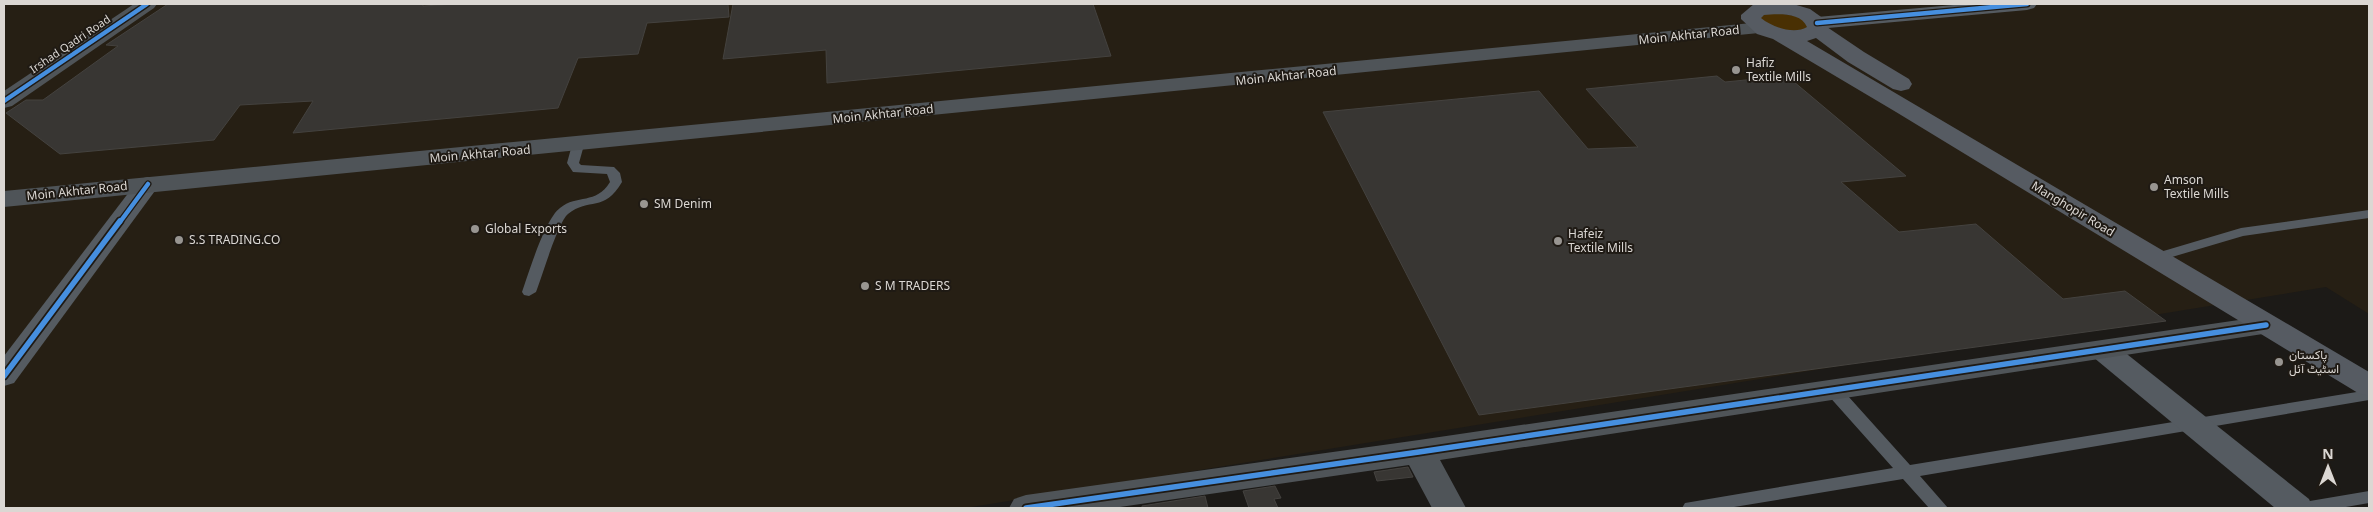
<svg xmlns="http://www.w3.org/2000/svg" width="2373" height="512" font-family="'Noto Sans',Vazirmatn,sans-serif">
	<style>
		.built { fill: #261f14 }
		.green { fill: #493003 }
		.building { fill: #383633; stroke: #44423f }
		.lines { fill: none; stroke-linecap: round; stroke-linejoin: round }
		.lane { fill: #555b61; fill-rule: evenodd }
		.street { fill: #555b61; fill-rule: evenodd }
		.secondary { fill: #4f5458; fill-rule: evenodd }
		.primary { fill: #565b62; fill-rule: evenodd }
		.cycleway-far1-casing { stroke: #1f1a14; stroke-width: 7 }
		.cycleway-casing { stroke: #1f1a14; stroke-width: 9 }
		.cycleway-far1 { stroke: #468fdf; stroke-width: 4.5 }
		.cycleway { stroke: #468fdf; stroke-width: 5.5 }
		.poi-dot { fill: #989591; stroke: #1f1a14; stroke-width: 2 }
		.labels { text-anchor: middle; stroke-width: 4; stroke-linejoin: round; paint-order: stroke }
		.far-street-label { font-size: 11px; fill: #dbd7d3; stroke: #1f1a14 }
		.street-label { font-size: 12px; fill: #dbd7d3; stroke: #1f1a14 }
		.poi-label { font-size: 12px; fill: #dbd7d3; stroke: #1f1a14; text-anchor: start }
	</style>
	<rect width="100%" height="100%" fill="#1c1a17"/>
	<polygon class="built" points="4,4 2369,4 2369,314 2326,287 965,508 4,508"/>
	<polygon class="green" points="1773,12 1801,17 1809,26 1806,29 1786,32 1760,20 1761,16"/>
	<g class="building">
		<polygon points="168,4 423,4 423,6 455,4 728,4 729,17 647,23 638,54 578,58 558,108 293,133 313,101 240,105 214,140 60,154 6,113 26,100 43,100 118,46 106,45"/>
		<polygon points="733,4 1093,4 1111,56 827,83 826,50 723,59"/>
		<polygon points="1717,76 1725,82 1787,76 1906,176 1841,182 1899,232 1976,224 2063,299 2125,291 2166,321 1479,415 1323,112 1539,91 1588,149 1638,147 1586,89"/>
		<polygon points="1408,467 1413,477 1377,481 1374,472"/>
		<polygon points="1275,486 1281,498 1274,499 1278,508 1249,508 1243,491"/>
		<polygon points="1205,496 1208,508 1142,508 1142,506"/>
	</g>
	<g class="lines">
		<g class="lane">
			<path d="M578 141 584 145 579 163 581 165 614 167 620 173 622 182C604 213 589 197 568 214 558 222 542 277 536 292L529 296 524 295 522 292C529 272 545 219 560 208 577 194 596 205 610 182L607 174 573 172 567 163 572 145Z"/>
			<polygon points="2369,210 2369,218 2243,236 2155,262 2148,258 2150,255 2241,228"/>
			<polygon points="1833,385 1839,386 1910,465 2369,390 2369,400 1920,476 1948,508 1929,508 1903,479 1728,508 1682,508 1685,503 1691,502 1893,468 1827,394 1825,390 1827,386"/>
			<polygon points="2369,491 2369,503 2340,508 2295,508 2298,503 2304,502"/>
		</g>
		<g class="street">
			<polygon points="1965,4 2037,4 2034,8 2027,10 1817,29 1810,27 1807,23 1810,19 1817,17"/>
			<polygon points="148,177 157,179 160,184 14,383 4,386 4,356 139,179"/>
			<polygon points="2103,341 2113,343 2309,499 2313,508 2275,508 2093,357 2089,350 2093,343"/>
		</g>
		<g class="secondary">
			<polygon points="134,4 157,4 154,8 12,106 4,108 4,91"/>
			<polygon points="1762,22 1769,24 1772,28 1769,32 4,207 4,191"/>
			<polygon points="2266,316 2276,318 2281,325 2276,332 1440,460 1466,508 1432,508 1409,465 1113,508 1009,508 1014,499 1026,495 1419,440"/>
		</g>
		<path class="primary" d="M1754 4H1793L1810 9 1824 19 1827 27 1864 52 1909 79 1912 84 1909 89 1901 91 1893 89 1848 62 1816 38 1807 41 2369 372V396L2358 393 1896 112 1773 39 1757 34 1741 19V15ZM1764 15C1777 14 1801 12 1807 27 1794 35 1772 27 1761 18Z"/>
		<defs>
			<g id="cycleway-far1">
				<polyline points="1817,23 2027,4"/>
				<polyline points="4,101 147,4"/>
				<polyline points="120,222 148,184"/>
			</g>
			<g id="cycleway">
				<polyline points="4,376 120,221"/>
				<polyline points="1026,508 1419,452 2266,325"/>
			</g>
		</defs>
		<use href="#cycleway-far1" class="cycleway-far1-casing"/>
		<use href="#cycleway" class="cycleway-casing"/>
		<use href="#cycleway-far1" class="cycleway-far1"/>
		<use href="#cycleway" class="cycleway"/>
	</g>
	<g class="poi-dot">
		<circle cx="1736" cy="70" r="5"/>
		<circle cx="2154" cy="187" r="5"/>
		<circle cx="644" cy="204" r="5"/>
		<circle cx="475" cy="229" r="5"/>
		<circle cx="179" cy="240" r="5"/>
		<circle cx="1558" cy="241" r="5"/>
		<circle cx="865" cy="286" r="5"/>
		<circle cx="2279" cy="362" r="5"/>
	</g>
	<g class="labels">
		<g class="far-street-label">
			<text transform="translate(70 44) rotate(-34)" y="4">Irshad Qadri Road</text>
		</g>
		<g class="street-label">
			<text transform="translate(1689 35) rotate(-6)" y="4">Moin Akhtar Road</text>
			<text transform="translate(1286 76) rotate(-6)" y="4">Moin Akhtar Road</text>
			<text transform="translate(883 114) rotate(-6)" y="4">Moin Akhtar Road</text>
			<text transform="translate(480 154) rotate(-5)" y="4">Moin Akhtar Road</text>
			<text transform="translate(77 191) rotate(-6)" y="4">Moin Akhtar Road</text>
			<text transform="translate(2073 209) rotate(31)" y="4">Manghopir Road</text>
		</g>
		<g class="poi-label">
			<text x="1746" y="67">Hafiz<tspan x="1746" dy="14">Textile Mills</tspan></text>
			<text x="2164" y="184">Amson<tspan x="2164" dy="14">Textile Mills</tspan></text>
			<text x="654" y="208">SM Denim</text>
			<text x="485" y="233">Global Exports</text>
			<text x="1568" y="238">Hafeiz<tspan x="1568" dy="14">Textile Mills</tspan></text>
			<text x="189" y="244">S.S TRADING.CO</text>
			<text x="875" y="290">S M TRADERS</text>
			<text x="2289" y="359">پاکستان<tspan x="2289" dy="14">اسٹیٹ آئل</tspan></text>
		</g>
	</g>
	<rect width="2373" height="512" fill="none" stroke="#dbd7d3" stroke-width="10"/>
	<g transform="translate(2328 467)" stroke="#1f1a14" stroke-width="4" paint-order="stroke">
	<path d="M0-4L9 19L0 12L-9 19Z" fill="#dbd7d3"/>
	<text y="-8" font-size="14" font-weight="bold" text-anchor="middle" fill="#dbd7d3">N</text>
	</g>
</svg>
